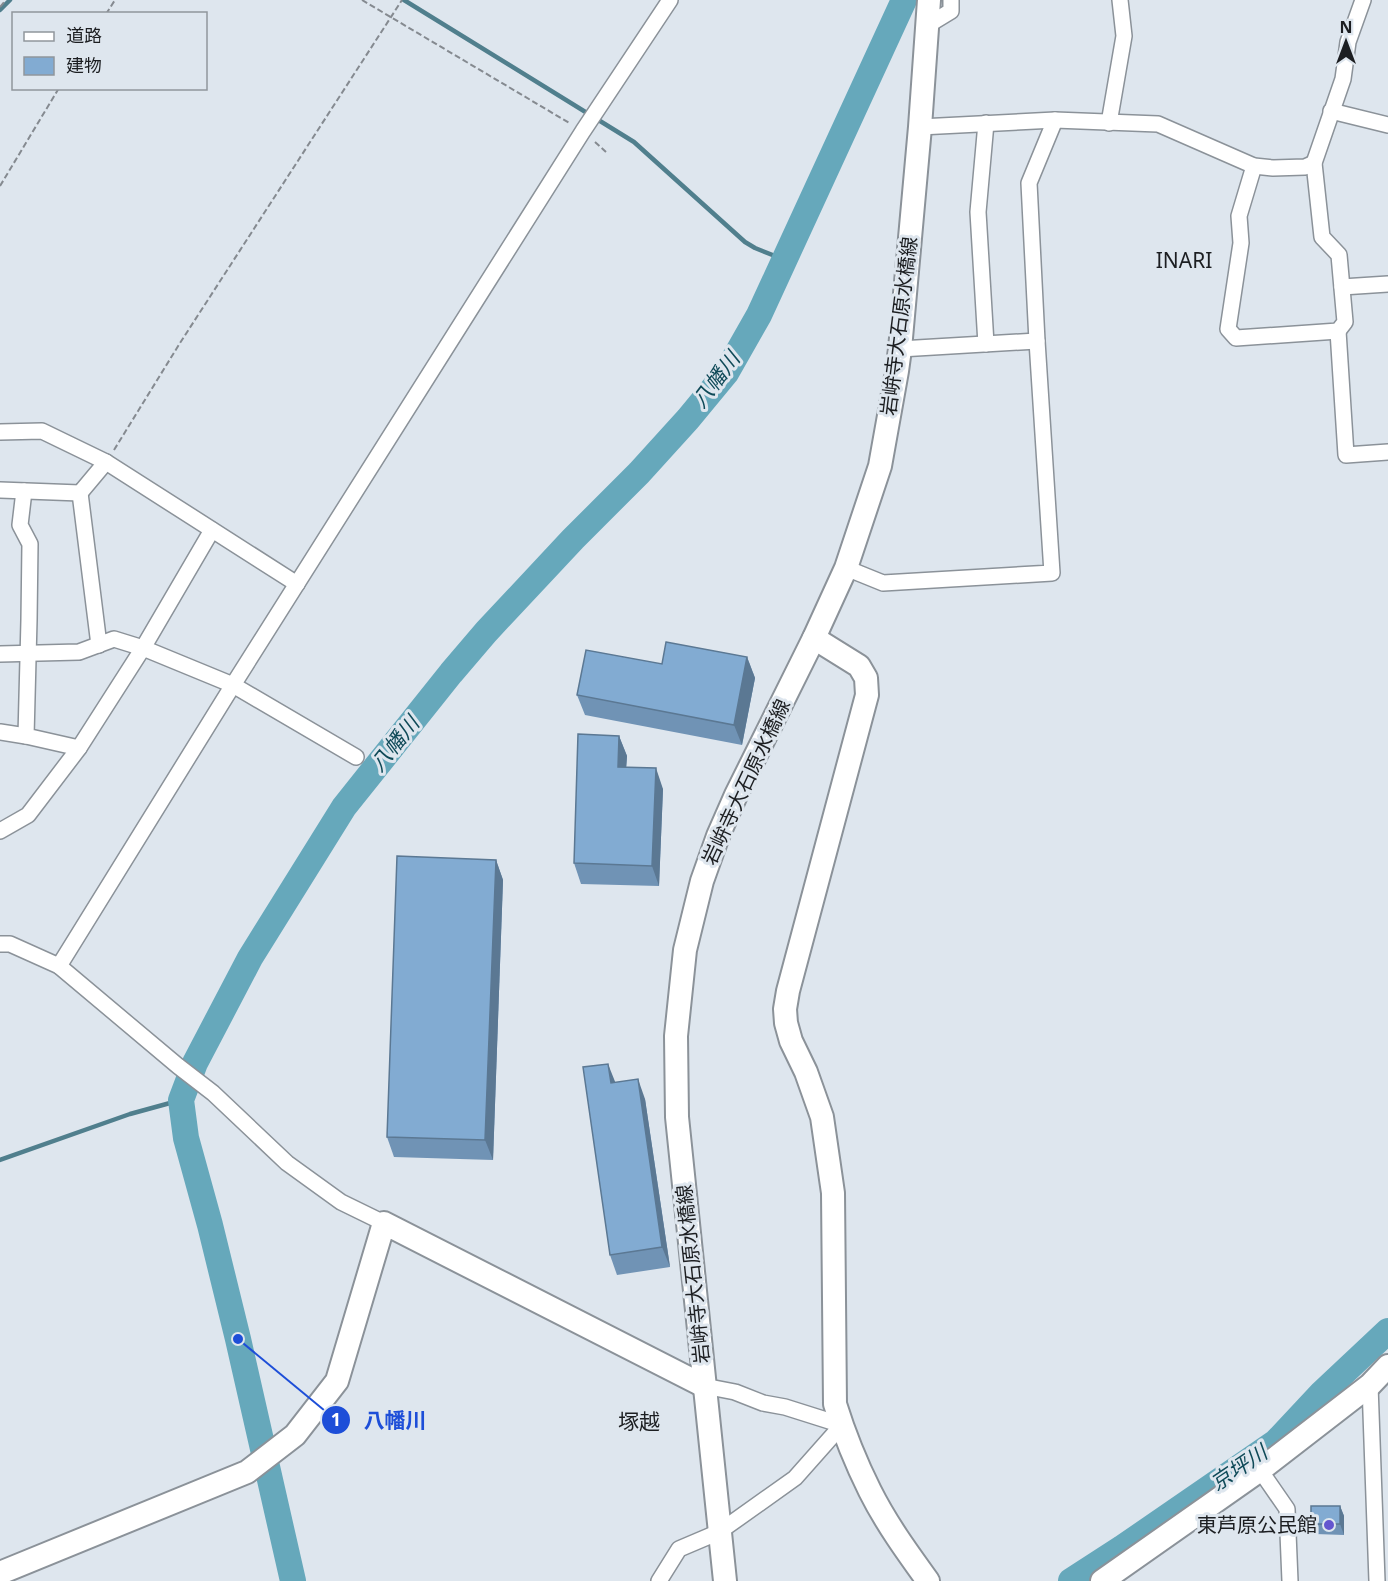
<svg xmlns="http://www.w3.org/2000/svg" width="1388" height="1581" font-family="'Noto Sans','Noto Sans JP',sans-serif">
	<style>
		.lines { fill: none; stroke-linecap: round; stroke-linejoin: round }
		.stream { stroke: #507f8d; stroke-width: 4.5 }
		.river { stroke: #66a8bb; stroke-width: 26 }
		.street-casing { stroke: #8b9299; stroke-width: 18 }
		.secondary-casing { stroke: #8b9299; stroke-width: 26 }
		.path { stroke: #858a90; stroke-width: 2; stroke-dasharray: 6 3; stroke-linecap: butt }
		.street { stroke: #fff; stroke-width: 15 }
		.secondary { stroke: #fff; stroke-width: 22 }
		.wall { fill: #7093b5 }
		.shaded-wall { fill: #5b7893 }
		.building { fill: #82abd2; stroke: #5b7893; stroke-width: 1.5 }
		.poi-dot { fill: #6456cf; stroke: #dee6ee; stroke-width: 2 }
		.labels { text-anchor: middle; stroke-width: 6; stroke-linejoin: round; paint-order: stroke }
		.street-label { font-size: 20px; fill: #1c1e21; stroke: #dee6ee }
		.poi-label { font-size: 20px; fill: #1c1e21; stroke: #dee6ee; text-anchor: end }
		.neighbourhood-label { font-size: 21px; fill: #1c1e21; stroke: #dee6ee }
		.water-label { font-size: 21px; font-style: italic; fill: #0f4a58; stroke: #dee6ee }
		.leader { fill: none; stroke: #1d4ed8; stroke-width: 2 }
		.callout-dot { fill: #1d4ed8; stroke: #dee6ee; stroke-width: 2 }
		.mark-label { font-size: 18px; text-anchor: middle; font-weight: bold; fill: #fff }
		.callout-label { font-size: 21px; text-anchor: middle; font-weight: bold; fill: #1d4ed8; stroke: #dee6ee; stroke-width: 6; stroke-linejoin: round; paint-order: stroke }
	</style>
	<rect width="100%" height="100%" fill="#dee6ee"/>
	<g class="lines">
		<g class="stream">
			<polyline points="404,0 634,142 745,242 755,248 785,260"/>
			<polyline points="0,10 10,0"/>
			<polyline points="0,1160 130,1114 181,1100"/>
		</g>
		<g class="river">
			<polyline points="293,1581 238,1339 210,1225 186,1138 181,1100 195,1063 250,958 344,807 451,673 486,632 573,539 639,473 688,419 726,373 759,315 904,0"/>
			<polyline points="1071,1581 1122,1548 1276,1442 1322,1393 1388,1331"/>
		</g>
		<defs>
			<g id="street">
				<polyline points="928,25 951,11 951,0"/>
				<polyline points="1331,111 1388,125"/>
				<polyline points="986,123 978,212 986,344"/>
				<polyline points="1109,123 1124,36 1120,0"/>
				<polyline points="920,127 1055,120 1158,124 1254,166 1273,168 1305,167 1314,163"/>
				<polyline points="1254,166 1239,216 1241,243 1228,329 1236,338 1338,331 1345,322 1339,255 1322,237 1314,163 1343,79 1348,42 1363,0"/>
				<polyline points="1342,287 1388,284"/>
				<polyline points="1338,331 1346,455 1388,452"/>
				<polyline points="900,349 1037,341"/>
				<polyline points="0,432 42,431 106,462 297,584"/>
				<polyline points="0,490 80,493 106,462"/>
				<polyline points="24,491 20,525 30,544 29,620 26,736 79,748"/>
				<polyline points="80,493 99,645"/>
				<polyline points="846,568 883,583 1052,573 1037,341 1029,183 1055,120"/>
				<polyline points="0,654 79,652 114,639 143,648 233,685 356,757"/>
				<polyline points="0,732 26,736"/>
				<polyline points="0,831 28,815 79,748 143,648 212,530"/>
				<polyline points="0,944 10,944 59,966 178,1066 213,1093 287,1163 341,1202 384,1223"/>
				<polyline points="59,966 233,685 583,131 670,0"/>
				<polyline points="1370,1385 1377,1581"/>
				<polyline points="1260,1470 1287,1509 1290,1581"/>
				<polyline points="659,1581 679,1549 719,1532 795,1478 842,1425 785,1407 763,1403 735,1392 704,1386"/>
			</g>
			<g id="secondary">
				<path d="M814 638 859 666 866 678 867 695 788 991 785 1009 786 1023 791 1041 806 1072 822 1117 833 1193 835 1404C844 1433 856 1463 870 1491 886 1523 907 1552 928 1581"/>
				<polyline points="0,1573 247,1472 295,1435 337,1381 384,1223 704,1386"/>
				<polyline points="725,1581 677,1117 676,1036 685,950 702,881 718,836 736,795 814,638 846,568 880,466 897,371 900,349 920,127 929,0"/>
				<polyline points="1102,1581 1260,1470 1370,1385 1388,1366"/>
			</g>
		</defs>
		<use href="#street" class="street-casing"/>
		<use href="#secondary" class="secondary-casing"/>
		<g class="path">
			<polyline points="362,0 571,124"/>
			<polyline points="0,7 6,0"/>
			<polyline points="106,14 115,0"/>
			<polyline points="595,142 606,152"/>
			<polyline points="0,186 59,88"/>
			<polyline points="114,450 180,343 402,0"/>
		</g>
		<use href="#street" class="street"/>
		<use href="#secondary" class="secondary"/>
	</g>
	<g class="wall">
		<polygon points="747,657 755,678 742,745 585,715 577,695 662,664"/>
		<polygon points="619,736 627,756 626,767 663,789 659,886 581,884 574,863"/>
		<polygon points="496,860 503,880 493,1160 394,1157 387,1137"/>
		<polygon points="615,1082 645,1099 670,1267 617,1275 610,1255"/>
		<polygon points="1340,1506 1344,1516 1344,1535 1315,1534 1311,1524"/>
	</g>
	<g class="shaded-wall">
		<polygon points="747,657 755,678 742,745 734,725"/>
		<polygon points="619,736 627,756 625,787 618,767"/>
		<polygon points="656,768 663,789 659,886 652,866"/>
		<polygon points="496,860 503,880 493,1160 485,1140"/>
		<polygon points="608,1064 616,1084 611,1083"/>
		<polygon points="638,1079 645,1099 670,1267 662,1247"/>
		<polygon points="1340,1506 1344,1516 1344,1535 1340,1524"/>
	</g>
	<g class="building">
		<polygon points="666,642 747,657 734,725 577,695 586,650 662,664"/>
		<polygon points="578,734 619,736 618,767 656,768 652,866 574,863"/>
		<polygon points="397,856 496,860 485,1140 387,1137"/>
		<polygon points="608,1064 611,1083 638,1079 662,1247 610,1255 583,1067"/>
		<rect x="1311" y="1506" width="29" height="18"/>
	</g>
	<circle class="poi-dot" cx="1329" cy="1525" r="6"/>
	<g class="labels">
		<g class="street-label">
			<text transform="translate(899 326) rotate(-83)" y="7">岩峅寺大石原水橋線</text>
			<text transform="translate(746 782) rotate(-65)" y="7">岩峅寺大石原水橋線</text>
			<text transform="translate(693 1274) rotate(-96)" y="7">岩峅寺大石原水橋線</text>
		</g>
		<g class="poi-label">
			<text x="1317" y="1532">東芦原公民館</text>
		</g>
		<g class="neighbourhood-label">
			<text x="1184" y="268">INARI</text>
			<text x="639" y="1429">塚越</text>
		</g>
		<g class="water-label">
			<text transform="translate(716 380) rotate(-53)" y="7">八幡川</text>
			<text transform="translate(395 744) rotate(-51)" y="7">八幡川</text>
			<text transform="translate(1239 1468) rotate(-34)" y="7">京坪川</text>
		</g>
	</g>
	<path class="leader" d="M238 1339L336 1420"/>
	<g class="callout-dot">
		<circle cx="238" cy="1339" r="6"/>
		<circle cx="336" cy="1420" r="15"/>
	</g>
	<g class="mark-label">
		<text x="336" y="1426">1</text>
	</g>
	<g class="callout-label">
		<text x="395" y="1428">八幡川</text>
	</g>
	<rect x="12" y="12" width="195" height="78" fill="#dee6ee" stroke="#90969c" stroke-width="1.5"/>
	<rect x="24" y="32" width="30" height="9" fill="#ffffff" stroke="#90969c" stroke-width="1.5"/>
	<text x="66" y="42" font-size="18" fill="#1c1e21">道路</text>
	<rect x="24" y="57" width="30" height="18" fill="#82abd2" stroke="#90969c" stroke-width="1.5"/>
	<text x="66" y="72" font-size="18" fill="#1c1e21">建物</text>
	<g transform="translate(1346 42)" stroke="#dee6ee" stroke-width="4.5" paint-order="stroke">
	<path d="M0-4.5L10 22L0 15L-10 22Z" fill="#1c1e21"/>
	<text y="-9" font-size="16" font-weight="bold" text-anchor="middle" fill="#1c1e21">N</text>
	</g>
</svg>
